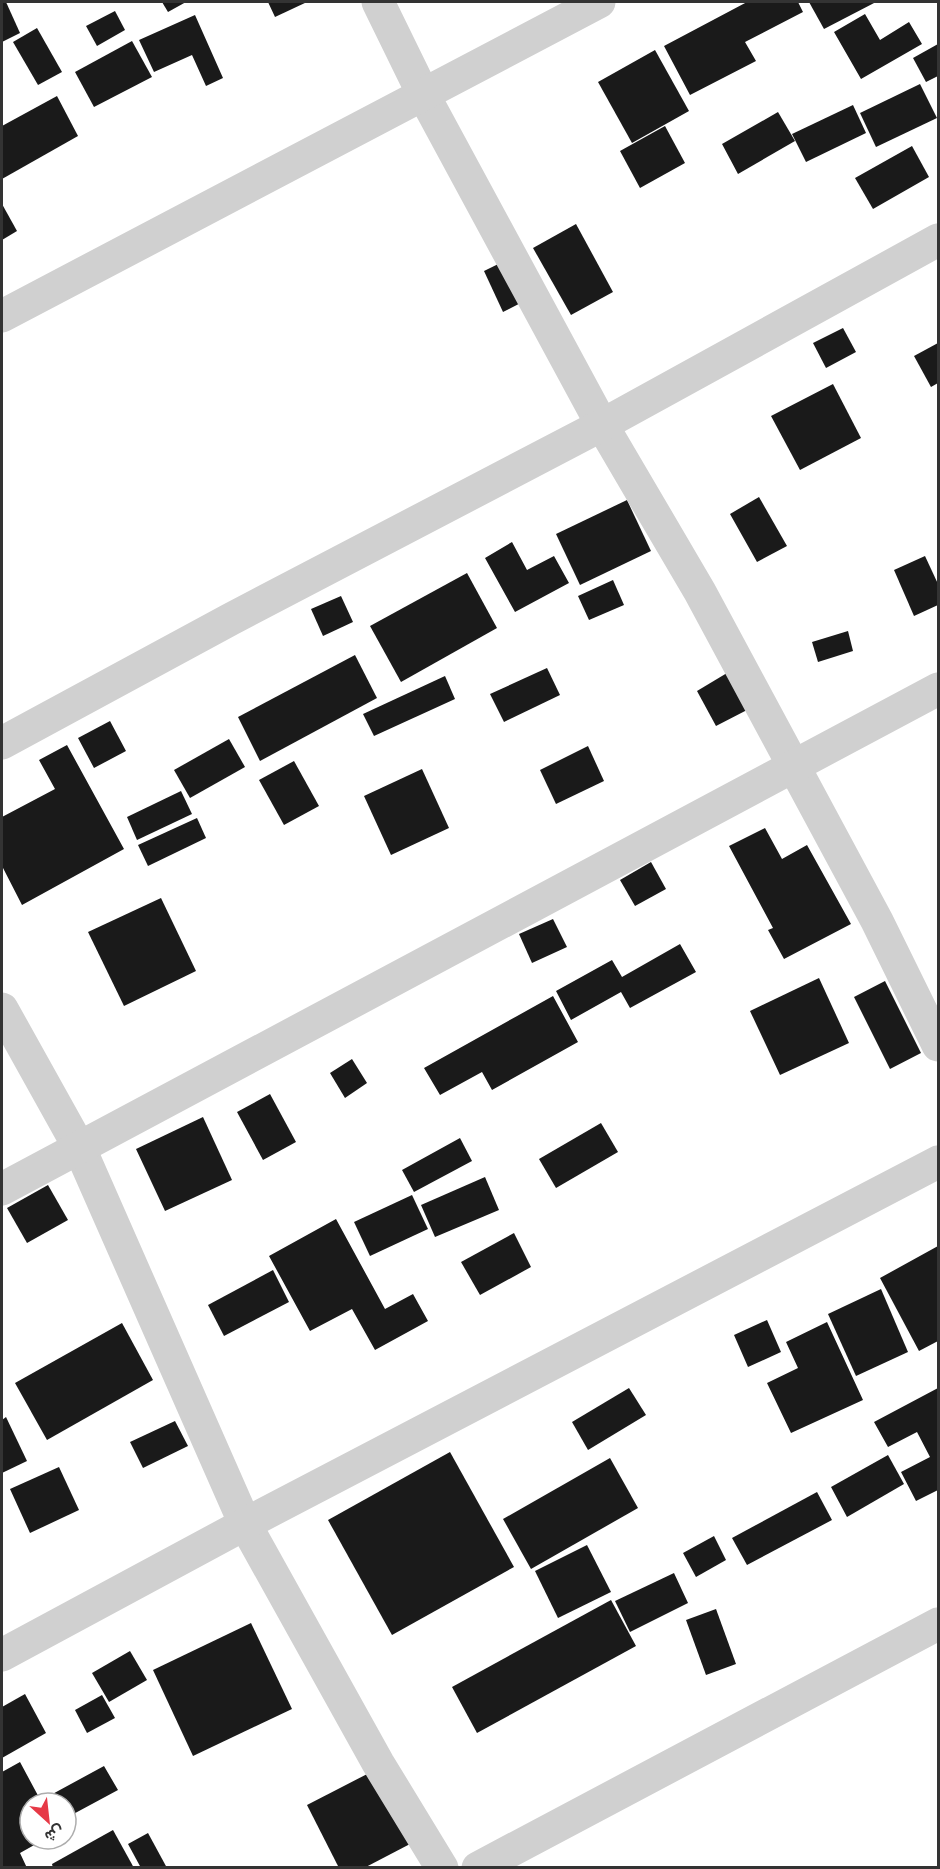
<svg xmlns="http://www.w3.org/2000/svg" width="940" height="1869" font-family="Quicksand,Vazirmatn,sans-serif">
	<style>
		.building { fill: #1a1a1a }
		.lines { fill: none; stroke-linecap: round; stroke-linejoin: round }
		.minor { stroke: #d0d0d0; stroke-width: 33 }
		.tertiary { stroke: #d0d0d0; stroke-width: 33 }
	</style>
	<rect width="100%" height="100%" fill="#fff"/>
	<g class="building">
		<polygon points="2,2 6,2 20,33 2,42"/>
		<polygon points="162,2 186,2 168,12"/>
		<polygon points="268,2 307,2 275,17"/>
		<polygon points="747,2 798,2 803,12 745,42 756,61 690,95 664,46"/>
		<polygon points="809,2 876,2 824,29"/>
		<polygon points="115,11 125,30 97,46 86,26"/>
		<polygon points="865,14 880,40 909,22 922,44 861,79 834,32"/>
		<polygon points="195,15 223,78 206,86 192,55 154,72 139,40"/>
		<polygon points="37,28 62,72 38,85 13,42"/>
		<polygon points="132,41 152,77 94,107 75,72"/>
		<polygon points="938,44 938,76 926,82 913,58"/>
		<polygon points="655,50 689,111 632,143 598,82"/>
		<polygon points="920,84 937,118 876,147 860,113"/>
		<polygon points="57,96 78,136 2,179 2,126"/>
		<polygon points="853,105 866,133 806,162 792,134"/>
		<polygon points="778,112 795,141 738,174 722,144"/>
		<polygon points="665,126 685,163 640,188 620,151"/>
		<polygon points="912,146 929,177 873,209 855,178"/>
		<polygon points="2,204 17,231 2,240"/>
		<polygon points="576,224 613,292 571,315 533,248"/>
		<polygon points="523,252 542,292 503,312 484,271"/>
		<polygon points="843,328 856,352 826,368 813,343"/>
		<polygon points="938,343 938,383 931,387 914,356"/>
		<polygon points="833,384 861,438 800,470 771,416"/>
		<polygon points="759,497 787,546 757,562 730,514"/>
		<polygon points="627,500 651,551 580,585 556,534"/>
		<polygon points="512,542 527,570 554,556 569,583 515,612 485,558"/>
		<polygon points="925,556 938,584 938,605 914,616 894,570"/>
		<polygon points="467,573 497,628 401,682 370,626"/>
		<polygon points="613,580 624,605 589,620 578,596"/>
		<polygon points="341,596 353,622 323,636 311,609"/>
		<polygon points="848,631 853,651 818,662 812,642"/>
		<polygon points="355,655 377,698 260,761 238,717"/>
		<polygon points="547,668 560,695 504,722 490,694"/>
		<polygon points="727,673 747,710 716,726 697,691"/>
		<polygon points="445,676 455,699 374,736 363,714"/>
		<polygon points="110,721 126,751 94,768 78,738"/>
		<polygon points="229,739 245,767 190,798 174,770"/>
		<polygon points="67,745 124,849 22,905 2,866 2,817 55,789 39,760"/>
		<polygon points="588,746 604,781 556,804 540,770"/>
		<polygon points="294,761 319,806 284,825 259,780"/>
		<polygon points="422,769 449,828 391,855 364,796"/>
		<polygon points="181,791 192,814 137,840 127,817"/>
		<polygon points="197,818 206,838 148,866 138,845"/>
		<polygon points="765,828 782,859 807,845 851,924 784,959 768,930 773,928 729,846"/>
		<polygon points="651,862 666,889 635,906 620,880"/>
		<polygon points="161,898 196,971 124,1006 88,932"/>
		<polygon points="553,919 567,947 532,963 519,934"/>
		<polygon points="680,944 696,972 630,1008 621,992 571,1020 556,991 612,960 622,977"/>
		<polygon points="819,978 849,1043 780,1075 750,1011"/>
		<polygon points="885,981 921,1053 890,1069 854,997"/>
		<polygon points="553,996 578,1042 492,1090 482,1072 440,1095 424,1068"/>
		<polygon points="352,1059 367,1083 345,1098 330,1073"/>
		<polygon points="270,1094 296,1142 263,1160 237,1112"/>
		<polygon points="203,1117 232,1180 165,1211 136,1149"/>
		<polygon points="601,1123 618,1152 556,1188 539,1159"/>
		<polygon points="460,1138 472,1161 414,1192 402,1170"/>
		<polygon points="485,1177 499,1210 435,1237 421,1205"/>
		<polygon points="48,1185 68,1220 27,1243 7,1208"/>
		<polygon points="412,1195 428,1229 370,1256 354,1222"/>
		<polygon points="336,1219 385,1309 413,1294 428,1321 375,1350 352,1309 310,1331 269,1256"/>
		<polygon points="514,1233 531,1267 480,1295 461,1262"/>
		<polygon points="938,1246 938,1341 919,1351 880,1278"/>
		<polygon points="273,1270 289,1302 224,1336 208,1305"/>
		<polygon points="881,1289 908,1352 856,1376 828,1314"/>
		<polygon points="767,1320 781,1352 748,1367 734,1335"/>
		<polygon points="827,1322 863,1400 791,1433 767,1383 798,1368 786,1342"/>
		<polygon points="122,1323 153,1380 47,1440 15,1383"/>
		<polygon points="629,1388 646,1415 588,1450 572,1422"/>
		<polygon points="938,1388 938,1490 916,1501 901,1472 930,1457 917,1432 888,1447 874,1422"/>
		<polygon points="6,1417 27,1461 2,1473 2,1420"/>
		<polygon points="175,1421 188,1446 143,1468 130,1442"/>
		<polygon points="450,1452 514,1567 392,1635 328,1520"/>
		<polygon points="888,1455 904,1484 847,1517 831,1487"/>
		<polygon points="610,1458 638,1508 531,1569 503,1519"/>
		<polygon points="59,1467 79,1510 30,1533 10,1489"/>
		<polygon points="817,1492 832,1520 747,1565 732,1538"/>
		<polygon points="714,1536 726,1560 696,1577 683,1553"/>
		<polygon points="587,1545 611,1592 558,1618 535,1571"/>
		<polygon points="674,1573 688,1603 630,1632 615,1601"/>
		<polygon points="611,1600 636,1646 477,1733 452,1687"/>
		<polygon points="716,1609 736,1664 706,1675 686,1620"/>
		<polygon points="251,1623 292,1709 193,1756 153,1670"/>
		<polygon points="130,1651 147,1680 109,1702 92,1673"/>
		<polygon points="25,1694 46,1733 2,1758 2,1707"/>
		<polygon points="102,1695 115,1718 87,1733 75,1710"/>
		<polygon points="20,1762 42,1803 30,1803 30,1839 45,1839 20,1853 27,1868 2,1868 2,1772"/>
		<polygon points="104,1766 118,1790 66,1818 66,1803 50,1803 47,1797"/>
		<polygon points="373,1771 410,1844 364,1868 339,1868 307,1805"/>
		<polygon points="113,1830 134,1868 53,1868 52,1864"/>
		<polygon points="148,1833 167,1868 141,1868 128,1844"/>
	</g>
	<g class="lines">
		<g class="minor">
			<polyline points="378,2 423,94 602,425 700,592 877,921 938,1045"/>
			<polyline points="2,316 599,2"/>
			<polyline points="2,743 231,619 602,425 938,240"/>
			<polyline points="2,1009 80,1149 245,1524 378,1763 442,1868"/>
			<polyline points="2,1189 938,689"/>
			<polyline points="478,1868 938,1624"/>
		</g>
		<polyline class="tertiary" points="2,1655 245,1524 938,1162"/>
	</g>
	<rect width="940" height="1869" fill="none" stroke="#333333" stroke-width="6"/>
	<g transform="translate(48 1821) rotate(153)"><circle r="28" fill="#ffffff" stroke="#adadad" stroke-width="1.5"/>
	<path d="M0-4.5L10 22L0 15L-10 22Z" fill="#e63946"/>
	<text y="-9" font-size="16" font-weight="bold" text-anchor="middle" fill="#333333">ش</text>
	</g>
</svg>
